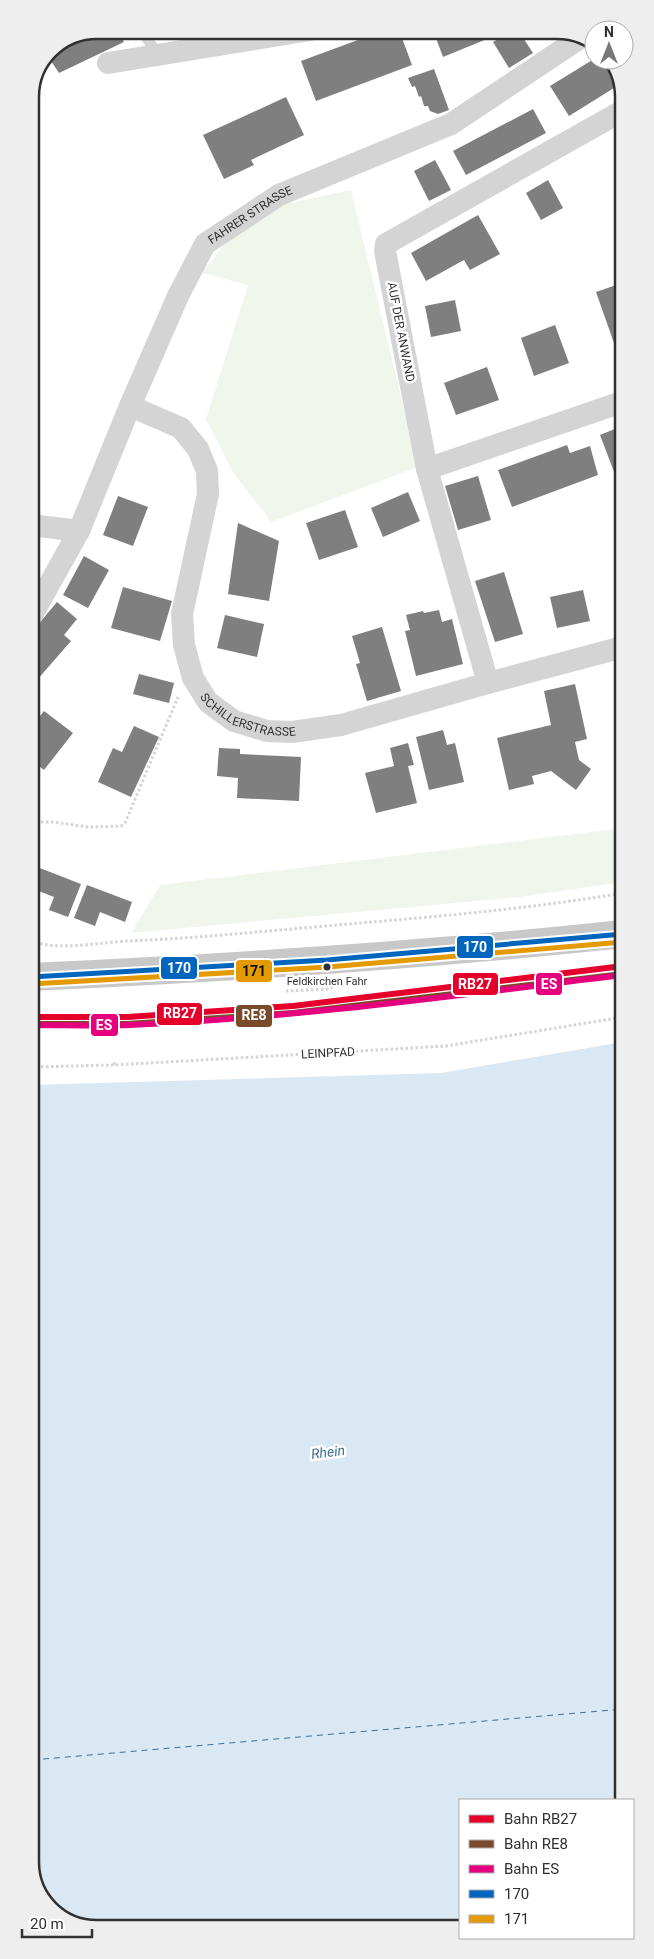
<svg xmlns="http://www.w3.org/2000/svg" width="654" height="1959" font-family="Roboto,sans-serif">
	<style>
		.green { fill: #f1f6ed }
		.water { fill: #dae8f3 }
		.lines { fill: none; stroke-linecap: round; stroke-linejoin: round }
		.ferry { stroke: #3b6d96; stroke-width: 1; stroke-dasharray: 6 5; stroke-linecap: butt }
		.building { fill: #7f7f7f }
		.path { stroke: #d4d4d4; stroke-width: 3; stroke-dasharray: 2.5 2.5; stroke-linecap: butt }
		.lane { stroke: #d4d4d4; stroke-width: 11 }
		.street { stroke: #d4d4d4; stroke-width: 22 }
		.primary { stroke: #c8c8c8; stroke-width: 28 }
		.bus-1-casing { stroke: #fff; stroke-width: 9 }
		.bus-2-casing { stroke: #fff; stroke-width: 9 }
		.bus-1 { stroke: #0065bd; stroke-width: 5 }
		.bus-2 { stroke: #e39a05; stroke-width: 5 }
		.rail-1-casing { stroke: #fff; stroke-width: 10 }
		.rail-2-casing { stroke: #fff; stroke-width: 10 }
		.rail-3-casing { stroke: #fff; stroke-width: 10 }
		.rail-1 { stroke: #e4002b; stroke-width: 6 }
		.rail-2 { stroke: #7a4b2a; stroke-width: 6 }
		.rail-3 { stroke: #e5007d; stroke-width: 6 }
		.bus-dot { fill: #303030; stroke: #fff; stroke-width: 2 }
		.labels { text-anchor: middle; stroke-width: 5; stroke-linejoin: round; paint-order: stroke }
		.bus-label { font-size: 11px; fill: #303030; stroke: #fff }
		.street-label { font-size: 12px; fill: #303030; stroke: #fff }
		.water-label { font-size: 14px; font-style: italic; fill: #3b6d96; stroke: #fff }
		.rim { fill: none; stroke: #303030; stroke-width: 2.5 }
		.line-badge { stroke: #fff; stroke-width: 2 }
		.badge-label { font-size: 14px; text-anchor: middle; font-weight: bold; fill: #fff }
		.pale-badge-label { font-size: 14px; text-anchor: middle; font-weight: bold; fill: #111 }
	</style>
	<rect width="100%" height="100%" fill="#fff"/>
	<g class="green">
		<polygon points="351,190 418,467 271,522 233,472 206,419 248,285 202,273 228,240 285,204"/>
		<polygon points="623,828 623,882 520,897 131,933 160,885"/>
	</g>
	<polygon class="water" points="623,1042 624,1800 460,1800 460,1927 92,1929 53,1913 32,1879 31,1085 441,1073"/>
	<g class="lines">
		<polyline class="ferry" points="32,1760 624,1709"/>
	</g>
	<g class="building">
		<polygon points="96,30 117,30 124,42 59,73 47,55 50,49"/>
		<polygon points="385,30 399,30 412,65 316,101 301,61"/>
		<polygon points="433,30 509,30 443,57"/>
		<polygon points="513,30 518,30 533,53 509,68 493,42"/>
		<polygon points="594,59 610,60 622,79 622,83 569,116 550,86"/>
		<polygon points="434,69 449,110 438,114 430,111 428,106 424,106 421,96 419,97 415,86 412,87 408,78"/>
		<polygon points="286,97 304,135 251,160 254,165 224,179 203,135"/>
		<polygon points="533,109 546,133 466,175 453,151"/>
		<polygon points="435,160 451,190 429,201 414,171"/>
		<polygon points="548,180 563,208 541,220 526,193"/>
		<polygon points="478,215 500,254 470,270 464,260 426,281 411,253"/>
		<polygon points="622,283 622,344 615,346 596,292"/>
		<polygon points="455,300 461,331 431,337 425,306"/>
		<polygon points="555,325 569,363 534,376 521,338"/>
		<polygon points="487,367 499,400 456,415 444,383"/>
		<polygon points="622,426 622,474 616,477 600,435"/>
		<polygon points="567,445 570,453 590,446 598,475 512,507 498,470"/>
		<polygon points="478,476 491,520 458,530 445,486"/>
		<polygon points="408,492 420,521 383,537 371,508"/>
		<polygon points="118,496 148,507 133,546 103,535"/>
		<polygon points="345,510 358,547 319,560 306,523"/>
		<polygon points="238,523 279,541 269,601 228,594"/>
		<polygon points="84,556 109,570 88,608 63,595"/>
		<polygon points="504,572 523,634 495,642 475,581"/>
		<polygon points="123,587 172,601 160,641 111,628"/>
		<polygon points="583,590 590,621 557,628 550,597"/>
		<polygon points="57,602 77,619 64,635 71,641 37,680 31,675 31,633"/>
		<polygon points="439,610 442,622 452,619 463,664 416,676 405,631 410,630 406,615 423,611 424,613"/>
		<polygon points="225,615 264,624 257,657 217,648"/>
		<polygon points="382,627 401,691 367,701 356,664 360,663 352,636"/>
		<polygon points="139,674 174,683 169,703 133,694"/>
		<polygon points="575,684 587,739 575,742 579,760 591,769 576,790 551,771 532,776 534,784 509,790 497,738 551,725 544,691"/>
		<polygon points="31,708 40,716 44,711 73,733 44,770 31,760"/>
		<polygon points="134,726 159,737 131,797 98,782 113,748 122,752"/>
		<polygon points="443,730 447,745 455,743 464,782 429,790 416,737"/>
		<polygon points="408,743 414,765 408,766 417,803 376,813 365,773 394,766 390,748"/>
		<polygon points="219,748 240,749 240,754 301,757 299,801 237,798 238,778 217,776"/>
		<polygon points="32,865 81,884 68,917 49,910 54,897 31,888"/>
		<polygon points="87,885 132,902 125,922 100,912 95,926 74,918"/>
	</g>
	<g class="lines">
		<g class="path">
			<polyline points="31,822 53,822 88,827 121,826 125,823 178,697"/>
			<path d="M31 940C54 952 103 942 129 941 198 938 267 931 337 925 432 917 528 909 623 893"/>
			<polyline points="286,991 330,989 333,986"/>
			<polyline points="114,1065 115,1060"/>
			<polyline points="31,1067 114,1065 446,1046 623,1017"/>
		</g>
		<polyline class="lane" points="142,30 158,56"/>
		<g class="street">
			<polyline points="108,63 310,30"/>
			<path id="s1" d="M130 406 181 428 198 449 207 471 208 494 182 614 184 645 193 678 208 702 234 721 267 731 292 732 341 725 488 683 623 647"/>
			<polyline points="427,469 622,402"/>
			<polyline points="31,525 79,531"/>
			<path id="s2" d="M31 617 79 531 130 406 178 296 205 244 279 195 451 124 580 38"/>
			<polyline points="488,683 427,469 385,251 386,244 622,111"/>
		</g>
		<path class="primary" d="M31 977C229 968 426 955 623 934"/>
		<defs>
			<polyline id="bus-1" points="31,977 327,960 623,934"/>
			<polyline id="bus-2" points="31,984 328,967 623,942"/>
		</defs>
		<use href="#bus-1" class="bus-1-casing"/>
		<use href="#bus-2" class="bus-2-casing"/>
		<use href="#bus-1" class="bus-1"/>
		<use href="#bus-2" class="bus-2"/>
		<defs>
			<polyline id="rail-1" points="31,1017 127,1017 293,1006 623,966"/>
			<polyline id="rail-2" points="31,1024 127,1024 293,1013 623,974"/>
			<path id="rail-3" d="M31 1025C64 1025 97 1026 129 1025 294 1018 459 995 622 975"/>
		</defs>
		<use href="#rail-1" class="rail-1-casing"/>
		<use href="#rail-2" class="rail-2-casing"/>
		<use href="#rail-3" class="rail-3-casing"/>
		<use href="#rail-1" class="rail-1"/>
		<use href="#rail-2" class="rail-2"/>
		<use href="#rail-3" class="rail-3"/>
	</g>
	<circle class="bus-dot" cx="327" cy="967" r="4.5"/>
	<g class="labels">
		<g class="bus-label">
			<text x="327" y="985">Feldkirchen Fahr</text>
		</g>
		<g class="street-label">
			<text dy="4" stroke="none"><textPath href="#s2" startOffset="466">FAHRER STRASSE</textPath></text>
			<text transform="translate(401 332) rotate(79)" y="4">AUF DER ANWAND</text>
			<text dy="4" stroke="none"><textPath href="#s1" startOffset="389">SCHILLERSTRASSE</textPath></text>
			<text transform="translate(328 1053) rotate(-3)" y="4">LEINPFAD</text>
		</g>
		<g class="water-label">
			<text transform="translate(328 1452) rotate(-7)" y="5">Rhein</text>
		</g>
	</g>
	<path d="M0 0H654V1959H0ZM97 39H557A58 58 0 0 1 615 97V1862A58 58 0 0 1 557 1920H97A58 58 0 0 1 39 1862V97A58 58 0 0 1 97 39Z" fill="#eee" fill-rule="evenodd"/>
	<path class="rim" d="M97 39H557A58 58 0 0 1 615 97V1862A58 58 0 0 1 557 1920H97A58 58 0 0 1 39 1862V97A58 58 0 0 1 97 39Z"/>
	<g class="line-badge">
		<rect x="456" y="935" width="38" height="24" rx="5" fill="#0065bd"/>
		<rect x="160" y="956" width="38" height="24" rx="5" fill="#0065bd"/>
		<rect x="235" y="959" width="38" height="24" rx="5" fill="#e39a05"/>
		<rect x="452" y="972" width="47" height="24" rx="5" fill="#e4002b"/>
		<rect x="535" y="972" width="28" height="24" rx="5" fill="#e5007d"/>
		<rect x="156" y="1002" width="47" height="24" rx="5" fill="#e4002b"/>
		<rect x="235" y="1004" width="38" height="24" rx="5" fill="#7a4b2a"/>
		<rect x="90" y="1013" width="29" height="24" rx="5" fill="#e5007d"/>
	</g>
	<g class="badge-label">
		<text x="475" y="952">170</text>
		<text x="179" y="973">170</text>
		<text x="475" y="989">RB27</text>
		<text x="549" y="989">ES</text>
		<text x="180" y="1018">RB27</text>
		<text x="254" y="1020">RE8</text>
		<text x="104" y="1030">ES</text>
	</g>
	<g class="pale-badge-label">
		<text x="254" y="976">171</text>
	</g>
	<rect x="459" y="1799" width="175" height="140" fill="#ffffff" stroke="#acacac"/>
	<rect x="469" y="1815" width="25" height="8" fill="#e4002b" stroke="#acacac"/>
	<text x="504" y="1824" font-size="15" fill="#303030">Bahn RB27</text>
	<rect x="469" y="1840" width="25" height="8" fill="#7a4b2a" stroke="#acacac"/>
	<text x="504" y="1849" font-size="15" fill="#303030">Bahn RE8</text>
	<rect x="469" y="1865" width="25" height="8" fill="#e5007d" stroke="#acacac"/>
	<text x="504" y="1874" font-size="15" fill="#303030">Bahn ES</text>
	<rect x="469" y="1890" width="25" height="8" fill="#0065bd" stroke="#acacac"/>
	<text x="504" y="1899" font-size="15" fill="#303030">170</text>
	<rect x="469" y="1915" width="25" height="8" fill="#e39a05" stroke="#acacac"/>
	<text x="504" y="1924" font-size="15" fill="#303030">171</text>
	<g transform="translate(609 45)"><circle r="24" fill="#ffffff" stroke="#acacac"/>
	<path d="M0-4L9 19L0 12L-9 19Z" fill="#787878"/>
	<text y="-8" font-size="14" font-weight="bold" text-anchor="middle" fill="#303030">N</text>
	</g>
	<path d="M22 1929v8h70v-8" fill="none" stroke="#303030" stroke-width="2.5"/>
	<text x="30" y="1929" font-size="15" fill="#303030" stroke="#ffffff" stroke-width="4" paint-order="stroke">20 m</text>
</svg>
